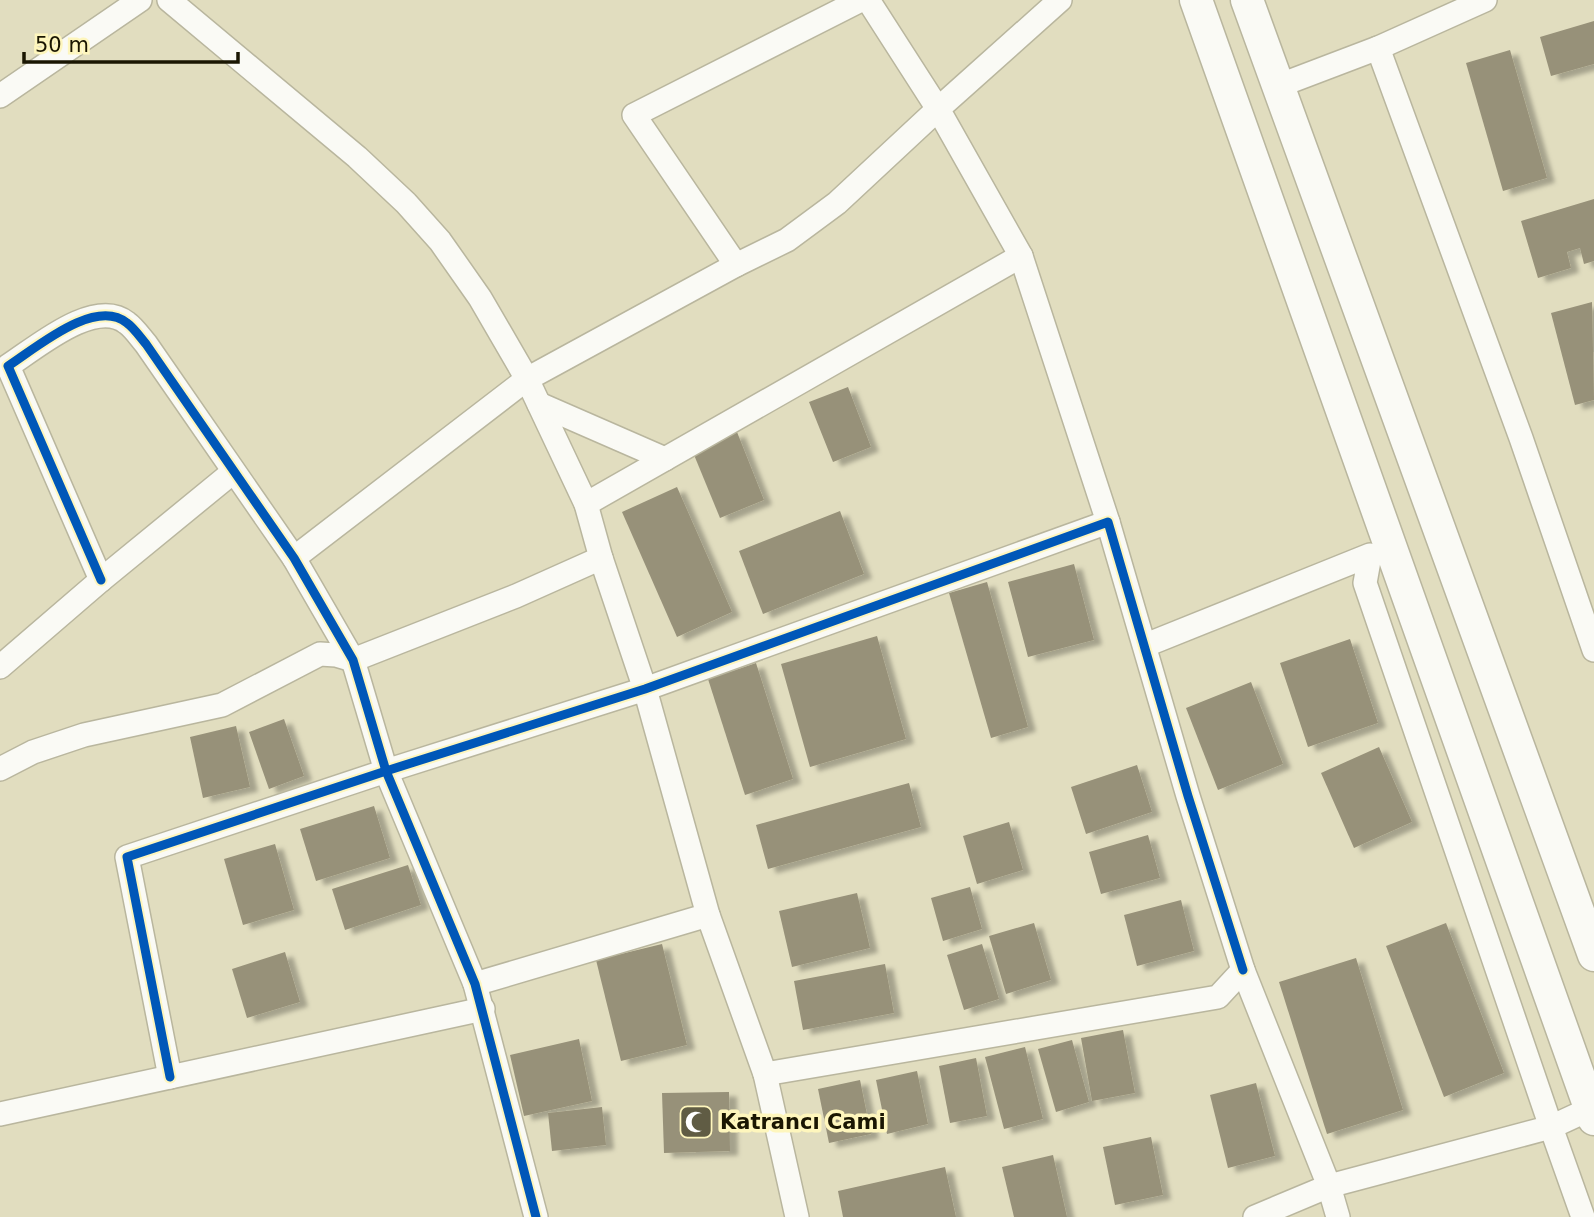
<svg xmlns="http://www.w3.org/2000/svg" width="1594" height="1217" font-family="'DejaVu Sans',sans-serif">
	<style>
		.building { fill: #979179; filter: url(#shadow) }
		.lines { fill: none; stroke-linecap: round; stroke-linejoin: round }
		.minor-casing { stroke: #b9b69e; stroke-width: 26 }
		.secondary-casing { stroke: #b9b69e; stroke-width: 35 }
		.minor { stroke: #fafaf5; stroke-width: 23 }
		.secondary { stroke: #fafaf5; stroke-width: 32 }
		.cycleway-casing { stroke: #fef6bd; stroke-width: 13 }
		.cycleway { stroke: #0057b8; stroke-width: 9 }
		.labels { text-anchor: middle; stroke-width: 7; stroke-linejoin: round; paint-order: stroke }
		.poi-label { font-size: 21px; font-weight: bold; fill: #1a1602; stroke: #fef6bd; text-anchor: start }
	</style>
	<defs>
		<filter id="shadow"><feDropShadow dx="8" dy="4.5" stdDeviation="2" flood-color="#0004"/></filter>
	</defs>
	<rect width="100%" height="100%" fill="#e1ddbf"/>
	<g class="building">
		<polygon points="1594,21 1594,64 1551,76 1540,37"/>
		<polygon points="1510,50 1547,178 1503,191 1466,63"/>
		<polygon points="1594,199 1594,261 1584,264 1580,248 1567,252 1571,268 1538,278 1521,221"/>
		<polygon points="1592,302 1594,400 1575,405 1551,313"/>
		<polygon points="848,387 871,447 833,462 809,402"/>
		<polygon points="737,432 764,500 720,518 692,450"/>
		<polygon points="677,487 732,612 677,637 622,512"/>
		<polygon points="840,511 864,574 763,614 739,551"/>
		<polygon points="1074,564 1094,640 1028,657 1008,582"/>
		<polygon points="987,582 1028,727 991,738 949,593"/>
		<polygon points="877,636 906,739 810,767 781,664"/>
		<polygon points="1350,639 1378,723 1308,747 1280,663"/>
		<polygon points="756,663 793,779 745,795 708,679"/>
		<polygon points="1251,682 1283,764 1218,790 1186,708"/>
		<polygon points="284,719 304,776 269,789 249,732"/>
		<polygon points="236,726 250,787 203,798 190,737"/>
		<polygon points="1379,747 1412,822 1354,848 1321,773"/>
		<polygon points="1137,765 1152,812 1086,834 1071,787"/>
		<polygon points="909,783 921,827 768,869 756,825"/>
		<polygon points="374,806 390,858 316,881 300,829"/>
		<polygon points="1009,822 1023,870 977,884 963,836"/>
		<polygon points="1148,835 1160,878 1101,894 1089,852"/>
		<polygon points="275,844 294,910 243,925 224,859"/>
		<polygon points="408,865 421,905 345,930 332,889"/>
		<polygon points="970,887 982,929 943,941 931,898"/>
		<polygon points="857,893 870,948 792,967 779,911"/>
		<polygon points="1181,900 1194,951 1137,966 1124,915"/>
		<polygon points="1034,923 1051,980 1006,994 989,936"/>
		<polygon points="1446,923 1504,1073 1444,1097 1386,946"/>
		<polygon points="662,944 687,1045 621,1061 596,960"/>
		<polygon points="982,944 999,999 964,1010 947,955"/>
		<polygon points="285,952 300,1002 247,1018 232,969"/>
		<polygon points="1356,958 1403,1110 1327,1134 1279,982"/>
		<polygon points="885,964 894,1013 803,1030 794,981"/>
		<polygon points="1123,1030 1135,1093 1092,1101 1081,1038"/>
		<polygon points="579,1039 592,1101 524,1116 510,1055"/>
		<polygon points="1072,1040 1089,1102 1056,1112 1038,1049"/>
		<polygon points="1025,1047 1043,1119 1004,1129 985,1057"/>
		<polygon points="976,1058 987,1116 950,1123 939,1066"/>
		<polygon points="917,1071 928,1124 887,1134 876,1080"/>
		<polygon points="860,1080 871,1134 829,1143 818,1089"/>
		<polygon points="1256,1083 1275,1156 1228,1168 1210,1095"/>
		<polygon points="729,1092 730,1151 664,1153 662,1093"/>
		<polygon points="602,1107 606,1145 552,1151 548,1113"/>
		<polygon points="1151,1137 1163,1195 1115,1205 1103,1147"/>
		<polygon points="1053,1155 1067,1217 1014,1217 1002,1167"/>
		<polygon points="945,1167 956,1217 843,1217 838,1191"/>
	</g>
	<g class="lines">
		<defs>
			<g id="minor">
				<polyline points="169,0 357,157 406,203 440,241 480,298 527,379 586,504 601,558 645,689 708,915"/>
				<polyline points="1060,0 938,109 1021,256 1108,522"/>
				<polyline points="1378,48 1521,438 1594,650"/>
				<polyline points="1278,86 1378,48 1485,0"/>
				<polyline points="0,96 140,0"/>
				<polyline points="736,265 634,115 861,0"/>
				<polyline points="539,404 665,459"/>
				<polyline points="586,504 1021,256"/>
				<polyline points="294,558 527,379 736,265 787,240 837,203 938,109 868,0"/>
				<path d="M101 580 8 366C36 348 95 297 127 323 134 328 140 337 146 344L294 558 353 660 386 771 475 984 536 1217"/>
				<polyline points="1146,645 1370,555 1365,583 1551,1127 1329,1186 1338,1217"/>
				<polyline points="0,667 101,580 233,472"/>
				<polyline points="0,769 33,752 84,735 222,705 320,654 336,655 353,660 516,596 601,558"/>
				<polyline points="475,984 708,915 765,1074 797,1217"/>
				<polyline points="765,1074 1218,997 1243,970 1329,1186 1255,1217"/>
				<polyline points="170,1077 127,857 386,771 645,689 1108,522 1188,796 1243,970"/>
				<polyline points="0,1114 483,1009"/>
				<polyline points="1583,1217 1551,1127 1590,1109"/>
			</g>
			<g id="secondary">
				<polyline points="1196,0 1594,1119"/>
				<polyline points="1247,0 1594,955"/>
			</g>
		</defs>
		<use href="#minor" class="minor-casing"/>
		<use href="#secondary" class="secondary-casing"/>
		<use href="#minor" class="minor"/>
		<use href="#secondary" class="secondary"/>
		<defs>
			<g id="cycleway">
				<path d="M101 580 8 366C36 348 95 297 127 323 134 328 140 337 146 344L294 558 353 660 386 771 475 984 536 1217"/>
				<polyline points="170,1077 127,857 386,771 645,689 1108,522 1188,796 1243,970"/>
			</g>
		</defs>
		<use href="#cycleway" class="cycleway-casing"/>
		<use href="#cycleway" class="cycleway"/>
	</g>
	<defs>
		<symbol id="mosque-square" viewBox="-11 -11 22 22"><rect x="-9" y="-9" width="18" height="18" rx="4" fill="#605c44" stroke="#fef6bd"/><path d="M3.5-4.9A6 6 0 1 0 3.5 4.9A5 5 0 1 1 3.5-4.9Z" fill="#fff"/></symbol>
	</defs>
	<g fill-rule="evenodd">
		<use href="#mosque-square" x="677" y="1103" width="38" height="38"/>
	</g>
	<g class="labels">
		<g class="poi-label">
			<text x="720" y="1129">Katrancı Cami</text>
		</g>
	</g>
	<path d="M24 52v10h214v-10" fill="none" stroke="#1a1602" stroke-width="3.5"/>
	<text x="35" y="52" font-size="21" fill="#1a1602" stroke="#fef6bd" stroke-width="5" paint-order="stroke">50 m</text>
</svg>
